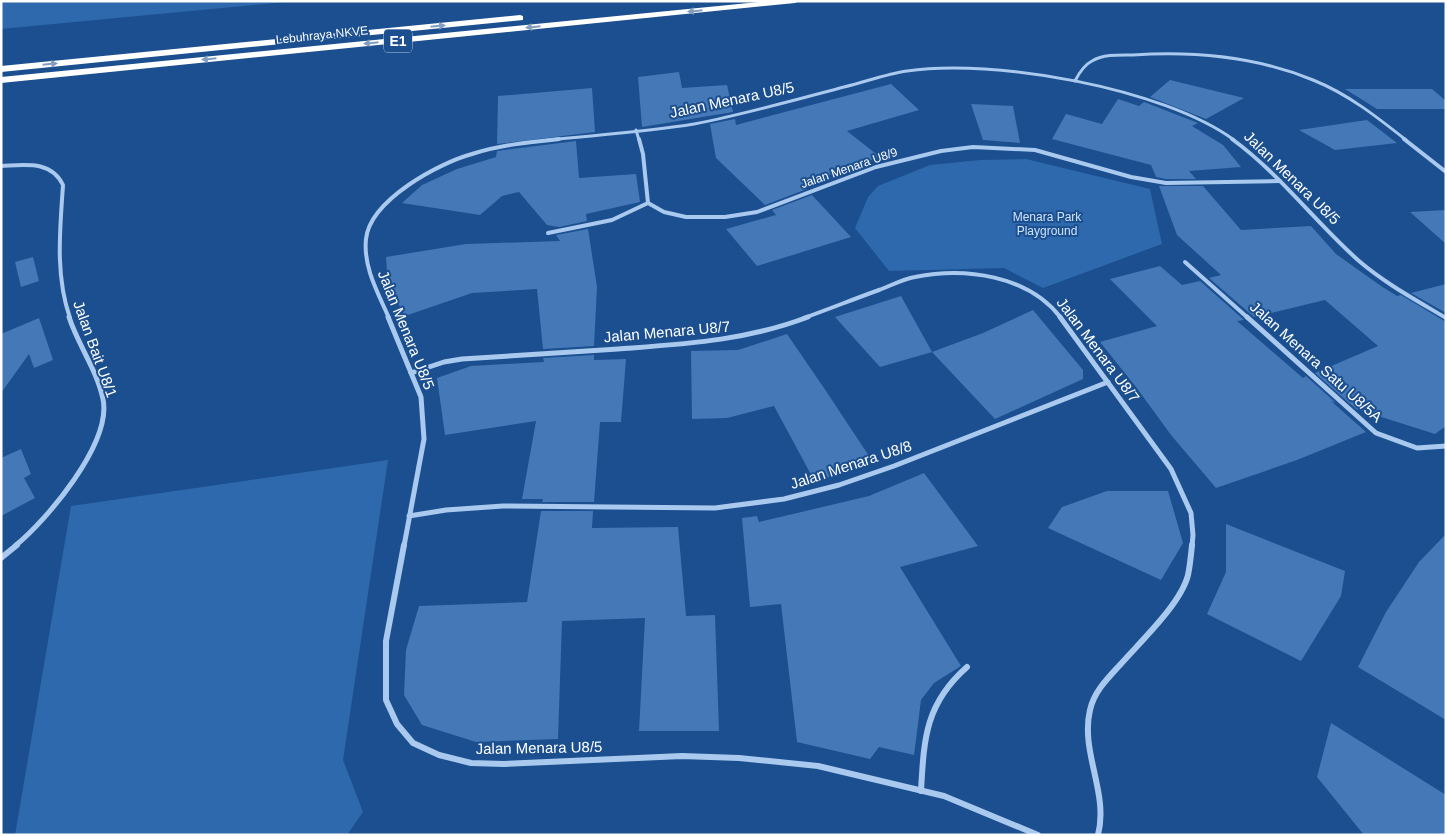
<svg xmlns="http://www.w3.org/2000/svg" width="1447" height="836" font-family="Helvetica,sans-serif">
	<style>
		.green { fill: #2e69ad }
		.building { fill: #4478b7 }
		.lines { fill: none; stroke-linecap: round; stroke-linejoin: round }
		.street-far3 { stroke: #a9c9ee; stroke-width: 3 }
		.street-far2 { stroke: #a9c9ee; stroke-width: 4 }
		.street-far1 { stroke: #a9c9ee; stroke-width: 5 }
		.street { stroke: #a9c9ee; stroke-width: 6 }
		.highway { fill: #fff; fill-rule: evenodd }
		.oneway { fill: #829ec1 }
		.labels { text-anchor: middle; stroke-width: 4; stroke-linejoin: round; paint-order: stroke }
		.far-street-label { font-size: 12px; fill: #fff; stroke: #1b4f8f }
		.far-park-label { font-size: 12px; fill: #cfe3fa; stroke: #1b4f8f }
		.shield { fill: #1b4f8f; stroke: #bbcadd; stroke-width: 1 }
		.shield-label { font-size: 14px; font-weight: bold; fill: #fff }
		.street-label { font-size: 15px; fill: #fff; stroke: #1b4f8f }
	</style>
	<rect width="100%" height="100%" fill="#1b4f8f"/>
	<g class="green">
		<polygon points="1,1 295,1 1,29"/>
		<polygon points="1026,159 1150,189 1162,244 1043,288 1004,268 889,271 855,228 868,197 878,186 930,165 980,160"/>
		<polygon points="388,460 343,760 363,812 347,835 15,835 71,506"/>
	</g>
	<g class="building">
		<polygon points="679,72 682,88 727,85 733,112 642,127 638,77"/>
		<polygon points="1170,80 1244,98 1206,119 1150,97"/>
		<polygon points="891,84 919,110 847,131 880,157 802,185 807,189 765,205 716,158 710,124 735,119 736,125"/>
		<polygon points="592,88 595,132 497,144 498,96"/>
		<polygon points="1345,89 1432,89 1446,101 1446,109 1377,109"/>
		<polygon points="1118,99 1139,106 1144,102 1198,123 1192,126 1223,145 1241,167 1189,171 1196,179 1166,179 1156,177 1151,165 1052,139 1066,114 1102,124"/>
		<polygon points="971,104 1013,106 1020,143 983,140"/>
		<polygon points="1367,120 1397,143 1335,150 1299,130"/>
		<polygon points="576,141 579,178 636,174 640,202 586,214 587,221 559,227 547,225 519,192 502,196 480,215 402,203 422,185 457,169 496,157 497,151"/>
		<polygon points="1159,186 1203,186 1241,230 1311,226 1336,254 1381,286 1397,296 1401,295 1446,322 1446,426 1435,434 1356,409 1315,373 1378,346 1325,300 1254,317 1209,278 1221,275 1177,235"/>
		<polygon points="812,195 851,237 757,266 726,229 776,215 772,210"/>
		<polygon points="1446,210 1446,244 1410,212"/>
		<polygon points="588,229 597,287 594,346 543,349 537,289 472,293 405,316 388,285 386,257 466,244 560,241 556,235"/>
		<polygon points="33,257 39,281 21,287 15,262"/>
		<polygon points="1160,266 1182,285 1200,281 1244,320 1237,321 1303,378 1306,376 1336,403 1331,401 1366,432 1297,460 1216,488 1171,435 1136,387 1100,342 1157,326 1110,279"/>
		<polygon points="1446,284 1446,313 1411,293"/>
		<polygon points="901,296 932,352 880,367 835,317"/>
		<polygon points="1033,310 1083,370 1083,379 995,419 932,352 983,333"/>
		<polygon points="39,318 53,360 34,368 29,354 1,393 1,334"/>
		<polygon points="787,334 824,388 873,462 815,482 774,406 727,418 692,419 691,351 738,350"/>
		<polygon points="594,355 594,360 626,359 621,422 600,422 594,502 542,502 543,499 522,499 536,421 445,435 437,378 471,366 544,362 543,358"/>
		<polygon points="21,449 31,474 24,478 35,498 1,516 1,458"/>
		<polygon points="924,473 978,546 900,567 961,666 934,683 921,700 914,755 879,747 870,759 797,742 781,604 750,607 742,518 757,516 759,522 869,496"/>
		<polygon points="1107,491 1168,491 1183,543 1161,580 1048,528 1062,507"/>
		<polygon points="541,511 593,511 592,528 678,527 686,616 715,615 719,731 639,731 645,618 562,621 558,739 476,742 422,725 404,695 406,650 419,606 527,602"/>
		<polygon points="1226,524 1345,571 1341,596 1301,661 1207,614 1226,572"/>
		<polygon points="1446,534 1446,720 1358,667 1386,612 1419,562"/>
		<polygon points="1331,723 1446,795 1446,835 1364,835 1317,777"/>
	</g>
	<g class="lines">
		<g class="street-far3">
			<path d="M1075 81C1079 73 1084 65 1092 61 1104 54 1120 55 1133 55 1194 51 1257 57 1313 80 1348 94 1377 117 1406 140"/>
			<polyline points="636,130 639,140"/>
			<path d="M548 140C596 135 646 132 694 124 745 114 795 100 844 87 865 82 886 74 907 71 993 58 1163 88 1234 140"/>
		</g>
		<g class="street-far2">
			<polyline points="639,139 643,154 648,203 664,212 686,217 725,217 757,212 876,167 941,151 973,147 1035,150 1131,177 1166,183 1280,181"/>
			<path d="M1232 139C1280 174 1315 222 1359 261 1386 284 1416 300 1446 318"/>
			<polyline points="1404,139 1446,172"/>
			<path d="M1 166C25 165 51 160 63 185 60 230 55 275 70 318"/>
			<polyline points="548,233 612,220 648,203"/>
			<polyline points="1185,262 1248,318"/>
			<path d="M389 318C378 293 363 267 366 239 370 200 439 163 472 154 500 145 530 142 559 139"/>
			<path d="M804 318C829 309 854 299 879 290 890 286 903 279 915 277 965 267 1028 275 1061 318"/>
		</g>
		<g class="street-far1">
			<polyline points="388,317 421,397 424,439 404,546"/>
			<polyline points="1060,317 1171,469 1191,513 1193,535 1192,546"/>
			<polyline points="1247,317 1376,433 1417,448 1446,446"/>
			<path d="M411 373 444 362 462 359C514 356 566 352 618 349 684 344 745 341 808 317"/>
			<polyline points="409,516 446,510 503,506 715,508 784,499 839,485 894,466 1108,382"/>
			<path d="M15 546C47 520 112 443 103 399 97 370 78 345 69 317"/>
		</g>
		<g class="street">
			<polyline points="404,545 386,641 386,700 397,724 413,743 439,755 471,763 504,764 682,756 739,758 818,766 944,796 1038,835"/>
			<polyline points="1,558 17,545"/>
			<path d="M921 791C924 739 925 704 967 667"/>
			<path d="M1098 835C1109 793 1080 752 1090 710 1094 692 1107 679 1119 666 1139 643 1181 604 1188 575 1190 566 1191 555 1192 545"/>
		</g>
		<g class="highway">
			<polygon points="768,1 799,1 795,3 1,83 1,77"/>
			<polygon points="520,15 523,16 523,20 1,72 1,66"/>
		</g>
	</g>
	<defs><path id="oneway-solid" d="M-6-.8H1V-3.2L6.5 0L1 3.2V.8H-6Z" transform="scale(1.25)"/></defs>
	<g class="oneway">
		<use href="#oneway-solid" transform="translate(695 11) rotate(174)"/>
		<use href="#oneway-solid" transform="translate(438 26) rotate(-6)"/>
		<use href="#oneway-solid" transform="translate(533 27) rotate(174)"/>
		<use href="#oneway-solid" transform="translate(371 43) rotate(174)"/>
		<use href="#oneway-solid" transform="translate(209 59) rotate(174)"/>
		<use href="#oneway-solid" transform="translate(50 64) rotate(-6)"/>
	</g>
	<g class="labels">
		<g class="far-street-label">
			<text transform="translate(322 35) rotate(-6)" y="4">Lebuhraya NKVE</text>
			<text transform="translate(849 168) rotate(-19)" y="4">Jalan Menara U8/9</text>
		</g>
		<g class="far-park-label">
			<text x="1047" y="221">Menara Park<tspan x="1047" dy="14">Playground</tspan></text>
		</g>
		<rect class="shield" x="384" y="29.5" width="28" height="23" rx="4"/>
		<g class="shield-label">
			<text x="398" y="46">E1</text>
		</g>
		<g class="street-label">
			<text transform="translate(732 100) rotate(-12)" y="5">Jalan Menara U8/5</text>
			<text transform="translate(1292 178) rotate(44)" y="5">Jalan Menara U8/5</text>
			<text transform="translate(406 330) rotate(68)" y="5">Jalan Menara U8/5</text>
			<text transform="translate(667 332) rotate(-5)" y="5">Jalan Menara U8/7</text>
			<text transform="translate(95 349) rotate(70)" y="5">Jalan Bait U8/1</text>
			<text transform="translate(1098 350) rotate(53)" y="5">Jalan Menara U8/7</text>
			<text transform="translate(1316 362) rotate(42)" y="5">Jalan Menara Satu U8/5A</text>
			<text transform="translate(851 465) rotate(-18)" y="5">Jalan Menara U8/8</text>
			<text transform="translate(539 748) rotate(-1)" y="5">Jalan Menara U8/5</text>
		</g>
	</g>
	<rect width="1447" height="836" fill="none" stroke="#ffffff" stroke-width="5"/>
</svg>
